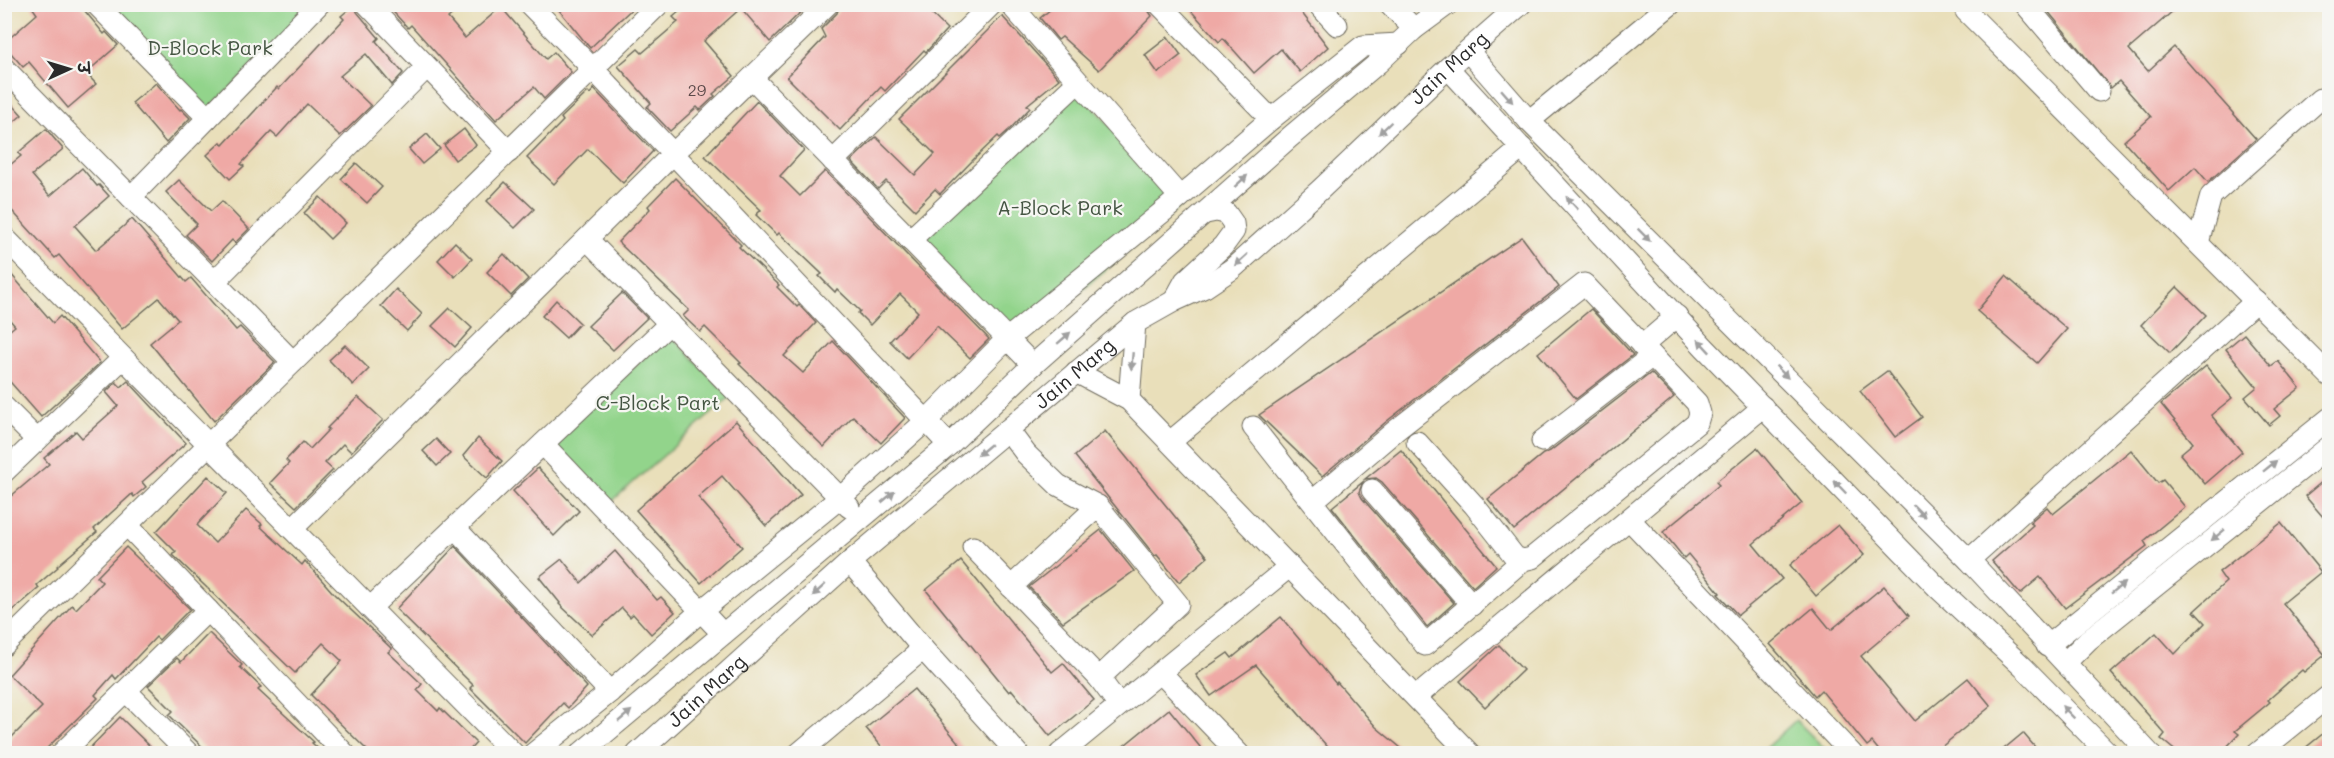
<svg xmlns="http://www.w3.org/2000/svg" width="2334" height="758" font-family="Mali,'Playpen Sans Deva',sans-serif">
	<style>
		.green { fill: #92d48b; stroke: #5e805b; stroke-width: 1.5 }
		.building { fill: #efa9a5 }
		.lines { fill: none; stroke-linecap: round; stroke-linejoin: round }
		.minor-casing { stroke: #6e6a5d; stroke-width: 23 }
		.minor { stroke: #fff; stroke-width: 21 }
		.oneway { fill: #a0a0a0 }
		.labels { text-anchor: middle; stroke-width: 4.5; stroke-linejoin: round; paint-order: stroke }
		.number-label { font-size: 16px; fill: #5c4a4a }
		.park-label { font-size: 20px; fill: #455543; stroke: #f6f6f2 }
		.street-label { font-size: 20px; fill: #2b2b2b; stroke: #f6f6f2 }
	</style>
	<rect width="100%" height="100%" fill="#f6f6f2"/>
	<filter id="ink" filterUnits="userSpaceOnUse"><feTurbulence type="fractalNoise" baseFrequency=".0167" numOctaves="2"/><feDisplacementMap in="SourceGraphic" scale="12" xChannelSelector="R" yChannelSelector="G"/><feConvolveMatrix kernelMatrix="1 2 1 2 8 2 1 2 1" color-interpolation-filters="sRGB"/></filter>
	<filter id="wash" filterUnits="userSpaceOnUse"><feTurbulence type="fractalNoise" baseFrequency=".008" numOctaves="4" result="noise"/><feDisplacementMap in="SourceGraphic" scale="24" xChannelSelector="R" yChannelSelector="G"/><feGaussianBlur stdDeviation="1.35" result="paint"/><feColorMatrix in="noise" values="0 0 0 0 0 0 0 0 0 0 0 0 0 0 0 0 0 1.4 0 .05"/><feComposite in="paint" operator="in"/></filter>
	<g filter="url(#wash)">
		<rect width="100%" height="100%" fill="#e9dfba"/>
		<g class="green">
			<polygon points="104,5 314,5 209,109"/>
			<polygon points="1077,89 1182,205 1020,342 916,239"/>
			<polygon points="670,334 730,397 610,503 549,444"/>
			<polygon points="1796,720 1829,753 1760,753"/>
		</g>
		<g id="blocks">
			<g class="building">
				<polygon points="30,4 79,4 104,34 106,32 118,45 86,73 96,84 68,108 29,62 23,67 4,45 4,43 37,14"/>
				<polygon points="355,4 357,12 379,38 376,41 403,73 392,85 366,54 340,76 371,106 340,136 307,104 277,137 271,132 241,164 244,166 230,179 207,155 221,142 223,145 277,87 279,89 344,19 341,16"/>
				<polygon points="386,4 464,4 448,18 465,38 501,7 546,59 554,52 571,72 544,99 534,87 496,120 411,25 408,28"/>
				<polygon points="554,4 637,4 590,48"/>
				<polygon points="688,4 809,4 770,42 741,8 704,41 734,76 713,94 715,96 700,110 697,107 670,131 647,107 651,103 618,66 638,49 642,53 678,22 673,17"/>
				<polygon points="840,4 921,4 947,29 926,52 924,50 885,91 881,87 840,130 787,77 825,37 821,29 837,13"/>
				<polygon points="1057,4 1144,4 1152,16 1099,70 1062,37 1058,40 1040,18"/>
				<polygon points="1185,4 1295,4 1328,47 1300,72 1281,49 1254,73 1223,38 1219,42"/>
				<polygon points="2042,4 2181,4 2129,49 2148,71 2174,47 2256,139 2208,182 2195,167 2169,191 2124,141 2151,117 2119,81 2111,88"/>
				<polygon points="1002,16 1059,79 1027,105 1030,108 1010,129 1000,138 998,136 974,159 940,194 935,189 915,210 886,181 878,189 851,161 876,137 915,175 935,154 899,119"/>
				<polygon points="1168,37 1181,55 1158,73 1145,55"/>
				<polygon points="156,83 180,110 181,109 190,118 166,143 132,103"/>
				<polygon points="594,89 653,151 623,183 588,149 554,184 527,158 563,121 561,118 588,92 590,94"/>
				<polygon points="4,95 22,115 4,130"/>
				<polygon points="757,101 804,150 780,176 800,196 825,171 989,339 970,358 937,326 907,358 890,341 918,312 900,294 870,325 858,313 860,311 837,289 835,292 819,276 822,274 779,233 777,235 756,215 761,210 705,156"/>
				<polygon points="46,129 63,149 32,175 50,196 82,168 97,186 99,185 109,196 75,226 96,250 132,219 186,282 191,278 236,330 240,327 275,362 214,421 150,343 178,320 159,298 122,329 59,255 55,258 4,202 4,170 21,156 18,153"/>
				<polygon points="464,129 476,145 455,160 444,145"/>
				<polygon points="427,134 440,149 422,164 409,149"/>
				<polygon points="356,163 382,187 367,203 341,179"/>
				<polygon points="675,178 741,245 739,247 779,285 777,287 797,307 799,305 816,323 784,356 803,373 833,341 905,418 881,443 853,416 824,447 739,364 741,363 705,327 700,332 683,316 689,310 618,242 650,209 648,206"/>
				<polygon points="179,180 211,211 222,201 249,229 235,243 232,240 212,261 186,235 197,224 166,192"/>
				<polygon points="505,182 534,209 515,228 487,201"/>
				<polygon points="320,197 346,223 330,239 304,213"/>
				<polygon points="1522,237 1559,287 1387,421 1322,476 1259,415"/>
				<polygon points="455,242 472,259 455,277 438,260"/>
				<polygon points="504,254 528,279 511,296 487,272"/>
				<polygon points="4,266 53,323 60,316 100,363 41,417 4,375 4,335 15,326 4,313"/>
				<polygon points="2006,276 2067,329 2037,363 1977,311"/>
				<polygon points="2177,287 2206,315 2170,353 2141,325"/>
				<polygon points="396,289 422,314 407,331 381,306"/>
				<polygon points="622,293 647,318 613,350 588,326"/>
				<polygon points="556,300 580,323 566,338 542,316"/>
				<polygon points="450,308 472,328 455,347 432,326"/>
				<polygon points="1591,309 1633,355 1576,399 1538,353"/>
				<polygon points="2244,334 2271,366 2278,361 2300,388 2274,409 2280,416 2269,425 2245,397 2257,387 2226,349"/>
				<polygon points="345,345 369,369 353,385 329,360"/>
				<polygon points="2206,366 2232,398 2211,415 2242,452 2205,484 2180,454 2193,443 2161,404"/>
				<polygon points="1887,371 1922,417 1895,437 1860,391"/>
				<polygon points="1651,373 1674,397 1514,530 1488,499 1543,454 1550,451"/>
				<polygon points="128,381 186,443 142,482 146,487 134,497 132,494 111,513 94,529 97,532 57,566 58,567 37,585 39,588 4,618 4,502 49,464 44,458 76,431 82,438 118,406 106,392 116,382 121,387"/>
				<polygon points="358,397 383,420 351,452 343,444 325,463 333,470 296,507 270,483 289,463 286,460 303,442 310,449 329,429 327,428"/>
				<polygon points="736,421 801,495 766,526 722,476 698,497 742,547 701,583 636,510"/>
				<polygon points="1105,431 1208,557 1179,582 1157,555 1155,556 1075,456"/>
				<polygon points="478,438 502,461 487,478 463,456"/>
				<polygon points="436,439 450,454 437,466 423,451"/>
				<polygon points="1757,448 1802,503 1753,544 1782,579 1738,615 1718,594 1720,593 1688,554 1684,558 1663,532 1719,485 1716,482"/>
				<polygon points="1401,450 1496,566 1473,587 1382,482 1376,478 1365,479"/>
				<polygon points="2131,450 2158,483 2163,480 2185,507 2144,541 2147,546 2065,608 2040,577 2020,594 1992,561 2033,525 2030,522 2047,507 2053,514"/>
				<polygon points="538,468 579,511 554,536 513,491"/>
				<polygon points="2330,475 2330,525 2305,496"/>
				<polygon points="208,476 227,493 197,525 215,543 246,510 262,524 260,526 302,565 305,561 334,594 392,649 388,652 422,684 417,690 438,711 440,708 476,743 467,753 370,753 311,695 342,661 323,643 295,673 173,555 176,552 156,532"/>
				<polygon points="1363,482 1359,492 1362,498 1454,603 1427,627 1332,507"/>
				<polygon points="2281,523 2321,572 2283,603 2325,655 2304,672 2302,670 2268,700 2270,702 2235,731 2239,734 2221,753 2178,753 2161,739 2165,734 2111,673 2156,633 2175,654 2205,623 2194,611 2226,582 2219,572"/>
				<polygon points="1838,525 1864,555 1816,596 1790,565"/>
				<polygon points="1101,530 1134,571 1063,622 1029,587"/>
				<polygon points="455,546 587,687 568,708 563,703 525,743 470,688 473,685 396,609"/>
				<polygon points="126,547 190,609 159,640 156,637 116,679 113,675 95,695 98,698 42,753 4,753 4,745 42,707 9,675 72,605 76,609 102,582 97,577"/>
				<polygon points="615,551 657,600 661,597 675,612 651,634 633,614 630,617 622,608 592,635 559,604 560,603 539,577 562,559 581,583"/>
				<polygon points="961,561 1052,672 1063,663 1094,700 1050,736 1012,690 1009,692 926,590"/>
				<polygon points="1884,586 1909,616 1861,656 1915,721 1968,678 1991,706 1934,753 1881,753 1872,742 1867,746 1821,690 1815,696 1770,644 1813,608 1831,630"/>
				<polygon points="1281,617 1336,684 1337,682 1376,727 1407,753 1333,753 1256,665 1211,696 1196,675 1228,653 1232,658"/>
				<polygon points="209,633 242,665 240,667 261,687 258,690 314,742 312,743 323,753 209,753 169,715 173,711 148,686 177,658 181,662"/>
				<polygon points="1499,645 1523,670 1485,707 1460,681"/>
				<polygon points="914,689 967,753 887,753 866,728"/>
				<polygon points="1169,709 1205,753 1115,753"/>
				<polygon points="120,717 157,753 85,753"/>
				<polygon points="2330,728 2330,753 2299,753"/>
				<polygon points="2023,733 2040,753 1999,753"/>
			</g>
		</g>
	</g>
	<g filter="url(#ink)">
		<use href="#blocks" fill-opacity="0" stroke="#6e6a5d" stroke-width="1.5"/>
		<g class="lines">
			<defs>
				<g id="minor">
					<polyline points="96,4 208,118"/>
					<polyline points="367,4 509,152"/>
					<polyline points="529,4 593,69 949,445"/>
					<polyline points="1010,4 1180,197"/>
					<polyline points="1159,4 1271,119"/>
					<polyline points="1318,4 1337,25"/>
					<polyline points="1390,4 1414,29"/>
					<polyline points="1963,4 1966,11 2330,376"/>
					<polyline points="2025,4 2099,91"/>
					<polyline points="1469,52 1529,121 1969,560 2150,754"/>
					<polyline points="4,68 293,362"/>
					<polyline points="1448,68 1704,347 1937,587 2023,667 2109,754"/>
					<polyline points="752,78 1033,365"/>
					<polyline points="1529,121 1671,4"/>
					<polyline points="833,161 992,4"/>
					<polyline points="131,197 319,4"/>
					<polyline points="4,237 514,754"/>
					<polyline points="587,239 849,507"/>
					<polyline points="910,240 1078,82"/>
					<polyline points="2198,243 2211,196 2320,99"/>
					<polyline points="214,282 427,67"/>
					<polyline points="1174,301 1185,281 1223,246 1234,231 1233,223 1226,213 1216,211 1206,213"/>
					<polyline points="1642,346 1677,316"/>
					<polyline points="1076,372 1129,400 1470,754"/>
					<polyline points="1129,400 1135,323"/>
					<polyline points="4,407 37,440"/>
					<polyline points="1253,427 1425,645 1523,560"/>
					<polyline points="1008,430 1026,454 1058,485 1098,506 1011,587"/>
					<polyline points="1542,441 1652,356"/>
					<polyline points="1170,442 1522,148"/>
					<polyline points="543,444 723,634"/>
					<polyline points="4,472 123,358"/>
					<polyline points="1372,490 1472,605"/>
					<polyline points="1313,501 1395,431 1584,284 1697,403 1700,413 1697,423 1532,558 1523,560 1515,557 1474,505 1417,442"/>
					<polyline points="1098,506 1178,604 1099,678"/>
					<polyline points="1630,520 1852,754"/>
					<polyline points="127,525 345,754"/>
					<polyline points="455,528 610,692"/>
					<polyline points="292,529 673,154 828,4"/>
					<polyline points="973,547 1099,678 1119,705"/>
					<polyline points="1969,560 2256,301"/>
					<polyline points="850,562 923,649 1018,754"/>
					<polyline points="370,608 670,323"/>
					<polyline points="4,645 659,4"/>
					<polyline points="2047,646 2330,418"/>
					<polyline points="2066,662 2088,640 2330,446"/>
					<polyline points="1161,673 1239,754"/>
					<polyline points="126,691 189,754"/>
					<polyline points="1416,697 1763,407"/>
					<polyline points="61,754 208,610"/>
					<polyline points="533,754 610,692 701,611 840,498 926,421 1007,339 1165,210 1271,119 1363,46 1399,44"/>
					<polyline points="580,754 949,445 1033,365 1290,137 1378,63 1414,29 1448,4"/>
					<path id="s1" d="M637 754 850 562 1135 323 1174 301 1205 287 1232 269 1320 190 1448 68 1521 4"/>
					<polyline points="798,754 923,649"/>
					<polyline points="1060,754 1290,566"/>
					<polyline points="2257,754 2330,695"/>
				</g>
			</defs>
			<use href="#minor" class="minor-casing"/>
			<use href="#minor" class="minor"/>
		</g>
		<defs><path id="oneway-solid" d="M-6-.8H1V-3.2L6.5 0L1 3.2V.8H-6Z" transform="scale(1.5)"/></defs>
		<g class="oneway">
			<use href="#oneway-solid" transform="translate(1507 96) rotate(49)"/>
			<use href="#oneway-solid" transform="translate(1385 128) rotate(136)"/>
			<use href="#oneway-solid" transform="translate(1241 181) rotate(-42)"/>
			<use href="#oneway-solid" transform="translate(1572 203) rotate(-133)"/>
			<use href="#oneway-solid" transform="translate(1644 235) rotate(45)"/>
			<use href="#oneway-solid" transform="translate(1241 260) rotate(138)"/>
			<use href="#oneway-solid" transform="translate(1064 338) rotate(-41)"/>
			<use href="#oneway-solid" transform="translate(1704 346) rotate(-133)"/>
			<use href="#oneway-solid" transform="translate(1132 361) rotate(95)"/>
			<use href="#oneway-solid" transform="translate(1782 372) rotate(45)"/>
			<use href="#oneway-solid" transform="translate(984 450) rotate(140)"/>
			<use href="#oneway-solid" transform="translate(2270 466) rotate(-39)"/>
			<use href="#oneway-solid" transform="translate(1840 487) rotate(-134)"/>
			<use href="#oneway-solid" transform="translate(888 497) rotate(-40)"/>
			<use href="#oneway-solid" transform="translate(1919 511) rotate(45)"/>
			<use href="#oneway-solid" transform="translate(2218 535) rotate(141)"/>
			<use href="#oneway-solid" transform="translate(2118 588) rotate(-39)"/>
			<use href="#oneway-solid" transform="translate(819 590) rotate(138)"/>
			<use href="#oneway-solid" transform="translate(2068 712) rotate(-135)"/>
			<use href="#oneway-solid" transform="translate(625 716) rotate(-40)"/>
		</g>
	</g>
	<g class="labels">
		<g class="number-label">
			<text x="697" y="96">29</text>
		</g>
		<g class="park-label">
			<text x="210" y="55">D-Block Park</text>
			<text x="1060" y="215">A-Block Park</text>
			<text x="658" y="410">C-Block Part</text>
		</g>
		<g class="street-label">
			<text dy="7" stroke="none"><textPath href="#s1" startOffset="1066">Jain Marg</textPath></text>
			<text dy="7" stroke="none"><textPath href="#s1" startOffset="580">Jain Marg</textPath></text>
			<text dy="7" stroke="none"><textPath href="#s1" startOffset="94">Jain Marg</textPath></text>
		</g>
	</g>
	<rect width="2334" height="758" fill="none" stroke="#f6f6f2" stroke-width="24"/>
	<g transform="translate(69 69) rotate(86)" stroke="#f6f6f2" stroke-width="4.5" paint-order="stroke">
	<path d="M0-4.5L10 22L0 15L-10 22Z" fill="#2b2b2b"/>
	<text y="-9" font-size="16" font-weight="bold" text-anchor="middle" fill="#2b2b2b">उ</text>
	</g>
</svg>
